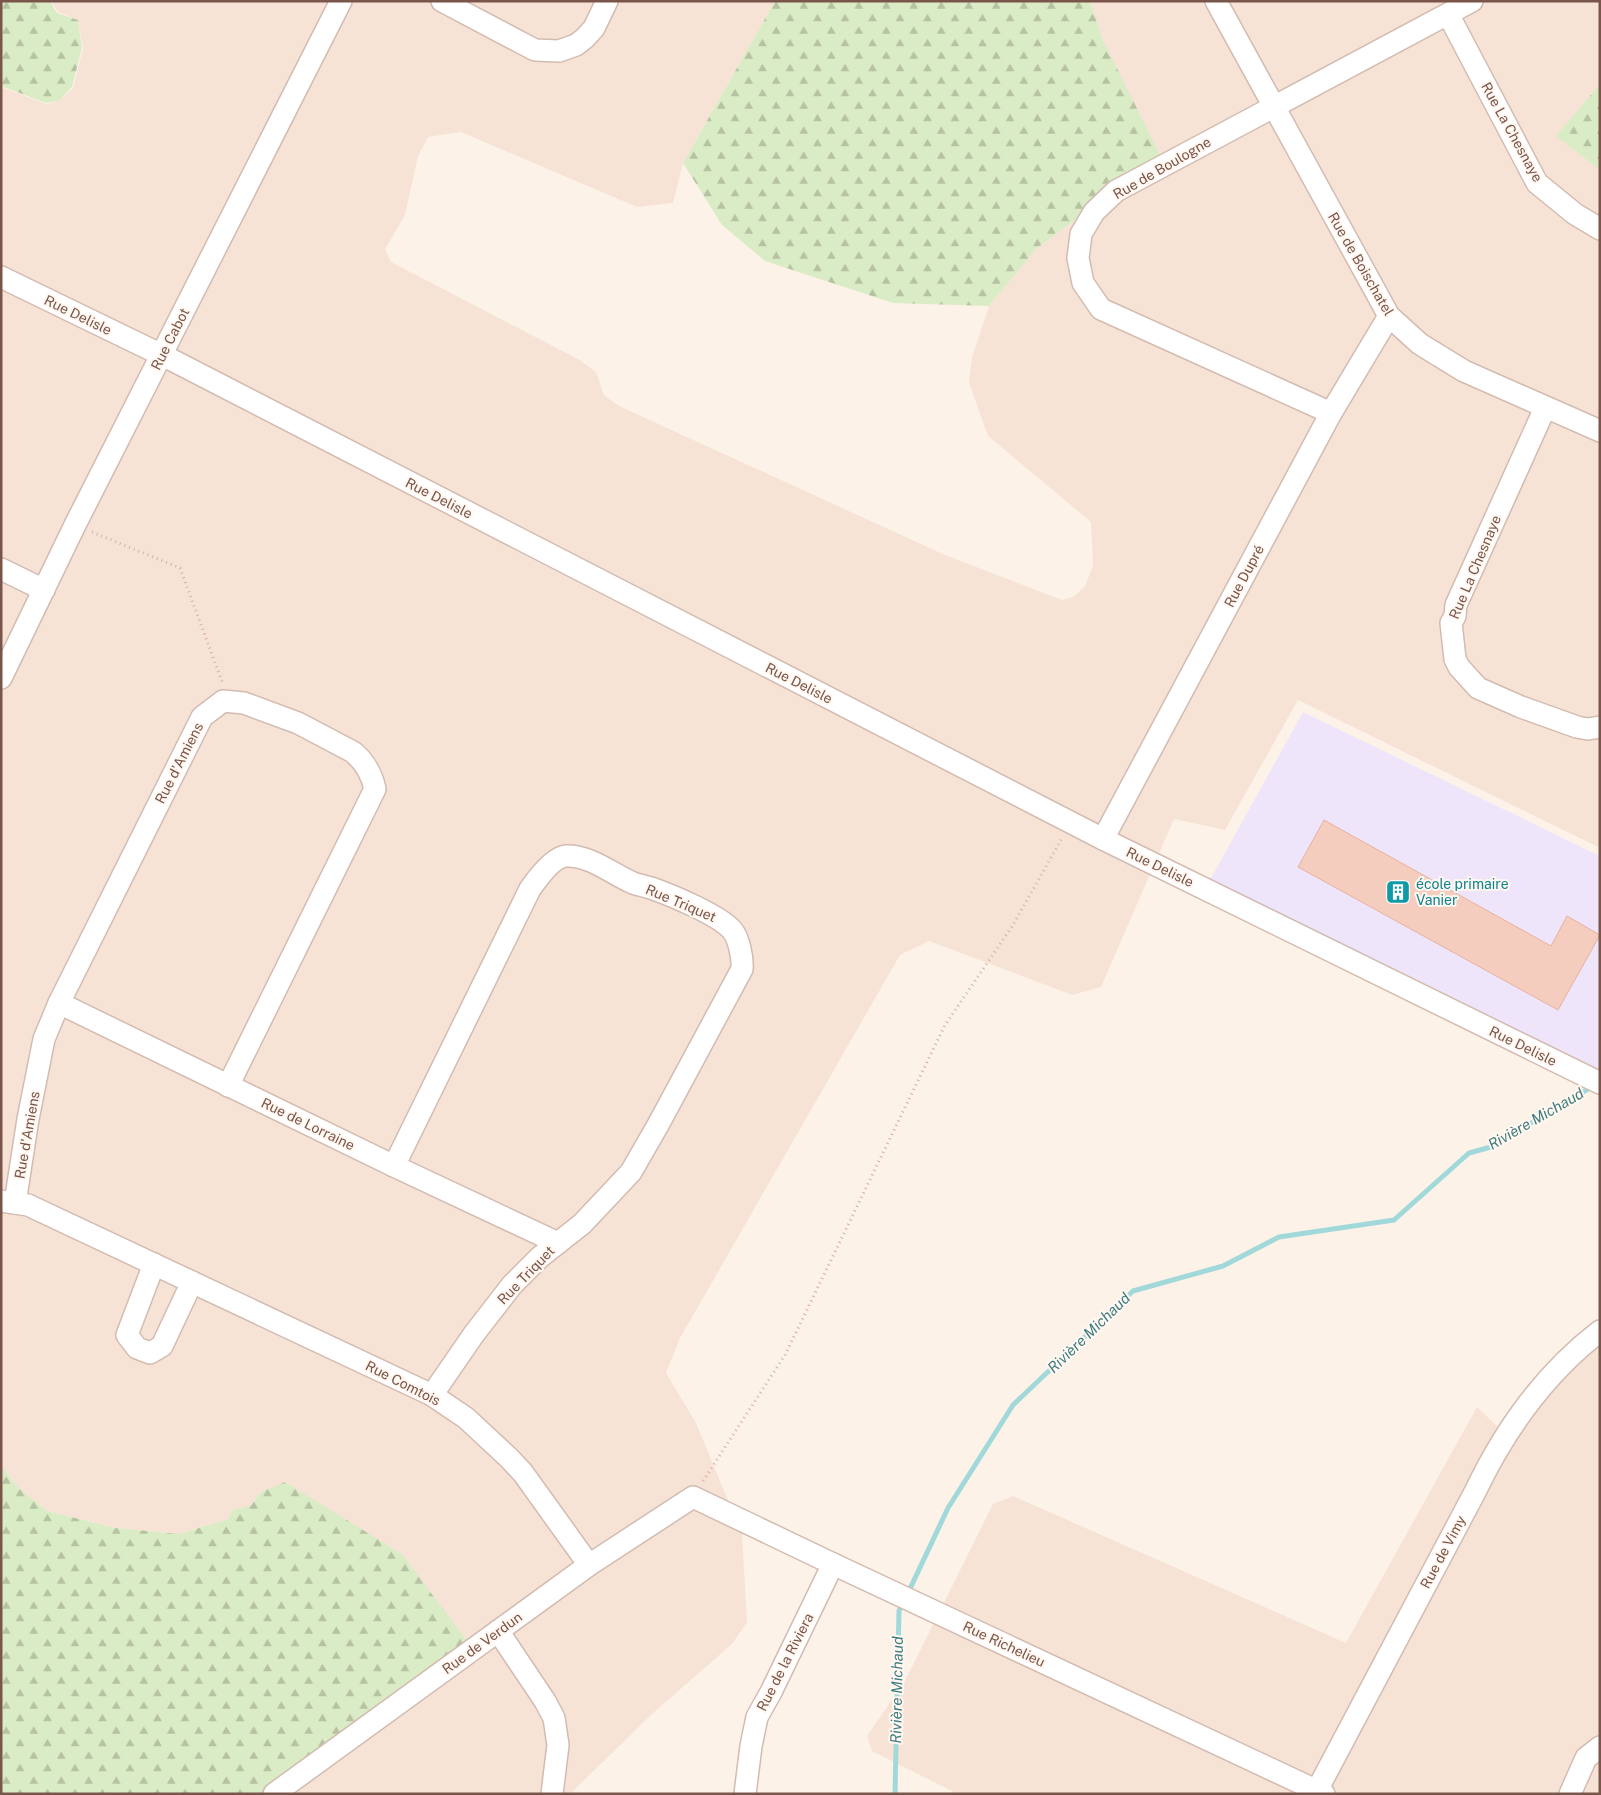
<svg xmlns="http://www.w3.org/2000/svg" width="1601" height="1795" font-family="'Public Sans',sans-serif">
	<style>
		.residential { fill: #f6e3d6 }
		.education { fill: #efe5fa }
		.forest { fill: url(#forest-firs) }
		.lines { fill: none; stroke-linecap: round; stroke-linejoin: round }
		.stream { stroke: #a1d9db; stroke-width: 5 }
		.building { fill: #f4cdbe; stroke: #e8b19e }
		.minor-casing { stroke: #d3bbb0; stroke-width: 24 }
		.path { stroke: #dab0a1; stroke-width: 3; stroke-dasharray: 1 4; stroke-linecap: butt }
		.minor { stroke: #fff; stroke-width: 21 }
		.labels { text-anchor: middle; stroke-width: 4; stroke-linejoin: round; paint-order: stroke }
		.street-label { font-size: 14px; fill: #79554a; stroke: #fff7f0 }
		.culture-label { font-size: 14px; fill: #0d838f; stroke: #fff7f0; text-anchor: start }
		.water-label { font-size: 15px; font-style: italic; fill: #3c7c7f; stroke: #fff7f0 }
	</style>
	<defs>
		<pattern id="forest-firs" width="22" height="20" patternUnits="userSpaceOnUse" patternTransform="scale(1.25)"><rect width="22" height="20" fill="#daecc5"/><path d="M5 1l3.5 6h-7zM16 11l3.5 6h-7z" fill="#b6c2a2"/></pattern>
	</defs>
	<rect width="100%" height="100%" fill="#fdf2e8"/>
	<g class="residential">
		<polygon points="51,1 775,1 683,163 673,203 637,207 461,132 428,137 418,156 405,215 385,249 391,262 578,359 596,372 604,395 619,406 945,555 1062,600 1073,597 1085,586 1093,566 1091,522 988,436 969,383 972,357 989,306 1037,248 1116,190 1103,40 1090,1 1600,1 1600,84 1557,136 1600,170 1600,848 1298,700 1225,830 1174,819 1101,987 1072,995 929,941 900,955 680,1338 666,1373 696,1423 742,1534 747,1622 732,1644 652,1714 570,1794 274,1794 261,1492 251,1505 233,1510 228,1519 179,1534 116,1528 47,1511 20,1489 1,1466 1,87 46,104 59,101 73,88 83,48 78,20 58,12"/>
		<polygon points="1600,1326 1600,1794 958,1794 872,1751 867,1736 905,1681 993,1504 1013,1496 1346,1643 1477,1407 1500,1429"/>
	</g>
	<polygon class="education" points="1303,712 1600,856 1600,1073 1210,880"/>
	<g class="forest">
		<polygon points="1,1 50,1 57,13 78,20 82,48 72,87 59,101 46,103 1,86"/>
		<polygon points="775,1 1090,1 1103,40 1164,163 1116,190 1037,248 989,306 893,303 765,261 722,225 683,163"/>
		<polygon points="1600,84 1600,170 1556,136"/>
		<polygon points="1,1466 20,1489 47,1511 116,1528 179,1534 228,1519 233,1510 251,1505 261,1492 285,1482 402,1554 473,1649 274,1794 1,1794"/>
	</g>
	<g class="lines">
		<g class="stream">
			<polyline points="908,1593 948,1508 1013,1405 1133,1291 1223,1266 1279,1237 1394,1220 1469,1153 1491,1147 1593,1086"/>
			<polyline points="895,1794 899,1611 903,1603"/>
		</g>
	</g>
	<polygon class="building" points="1324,820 1551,946 1567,916 1600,935 1558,1010 1298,867"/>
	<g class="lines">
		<defs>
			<g id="minor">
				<polyline points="442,1 535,50 559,51 576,45 585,38 594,28 607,1"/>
				<polyline points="1216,1 1389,316 1420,344 1464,371 1600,431"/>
				<polyline points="1448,14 1537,183 1575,214 1600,229"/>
				<polyline points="1,277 172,360 1103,839 1600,1083"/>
				<polyline points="1545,408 1456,605 1455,616 1451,623 1455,659 1459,667 1478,688 1521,707 1577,727 1588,729 1600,727"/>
				<polyline points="1331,413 1101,309 1083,283 1078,258 1081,234 1094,212 1116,191 1472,1"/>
				<polyline points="1,569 44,590"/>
				<polyline points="1,678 75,525 341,1"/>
				<polyline points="1103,839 1331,413 1389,316"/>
				<polyline points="59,1003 394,1166 558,1243"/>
				<path d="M394 1166 530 889C537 879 553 857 566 856 590 855 612 874 633 883 638 885 645 886 651 888 671 895 719 915 732 930 739 938 743 959 742 969L658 1125 631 1172 582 1224 540 1257 512 1285 474 1334 432 1395"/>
				<polyline points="1,1201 28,1205 432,1395 466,1418 509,1458 523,1473 589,1565"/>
				<path d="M15 1203 28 1119 44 1039 59 1003 202 717 223 701 244 703 298 723 353 752C364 761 372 775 375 789L228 1086"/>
				<polyline points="154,1264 127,1335 137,1348 150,1353 162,1346 192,1282"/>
				<polyline points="498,1631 545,1701 554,1718 558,1745 552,1794"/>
				<polyline points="274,1794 589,1565 693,1497 833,1564 1324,1794"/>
				<polyline points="745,1794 751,1746 757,1717 771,1692 833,1564"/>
				<path d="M1315 1794 1475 1492C1505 1429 1544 1374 1600 1331"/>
				<polyline points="1570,1794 1586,1758 1600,1747"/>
			</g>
		</defs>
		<use href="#minor" class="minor-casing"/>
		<g class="path">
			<polyline points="92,532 180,568 223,684"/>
			<polyline points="703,1481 785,1355 945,1025 1013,925 1062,838"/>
		</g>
		<use href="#minor" class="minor"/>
	</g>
	<defs>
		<symbol id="building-square" viewBox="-11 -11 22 22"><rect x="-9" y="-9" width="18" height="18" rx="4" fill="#0f9aa8" stroke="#fff7f0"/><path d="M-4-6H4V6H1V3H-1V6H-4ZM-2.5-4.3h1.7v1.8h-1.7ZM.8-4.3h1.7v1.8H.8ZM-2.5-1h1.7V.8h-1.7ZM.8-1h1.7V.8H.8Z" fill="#fff"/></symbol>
	</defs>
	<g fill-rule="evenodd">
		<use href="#building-square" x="1384" y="878" width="28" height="28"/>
	</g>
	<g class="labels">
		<g class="street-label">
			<text transform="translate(1512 132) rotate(61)" y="5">Rue La Chesnaye</text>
			<text transform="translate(1162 168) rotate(-30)" y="5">Rue de Boulogne</text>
			<text transform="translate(1361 264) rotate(60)" y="5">Rue de Boischatel</text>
			<text transform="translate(78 315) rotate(26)" y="5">Rue Delisle</text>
			<text transform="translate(170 339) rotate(-63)" y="5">Rue Cabot</text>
			<text transform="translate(439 498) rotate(27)" y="5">Rue Delisle</text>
			<text transform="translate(1475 567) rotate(-67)" y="5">Rue La Chesnaye</text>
			<text transform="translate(1244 576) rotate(-62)" y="5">Rue Dupré</text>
			<text transform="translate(799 683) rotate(27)" y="5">Rue Delisle</text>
			<text transform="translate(179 763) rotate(-63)" y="5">Rue d'Amiens</text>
			<text transform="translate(1160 867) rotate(26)" y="5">Rue Delisle</text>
			<text transform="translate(681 903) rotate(23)" y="5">Rue Triquet</text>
			<text transform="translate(1523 1046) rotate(26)" y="5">Rue Delisle</text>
			<text transform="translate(308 1124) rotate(26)" y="5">Rue de Lorraine</text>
			<text transform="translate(27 1135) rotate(-80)" y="5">Rue d'Amiens</text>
			<text transform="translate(526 1275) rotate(-46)" y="5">Rue Triquet</text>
			<text transform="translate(403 1383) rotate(27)" y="5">Rue Comtois</text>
			<text transform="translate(1443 1552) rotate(-62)" y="5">Rue de Vimy</text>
			<text transform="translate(482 1643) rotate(-36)" y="5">Rue de Verdun</text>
			<text transform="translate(1004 1644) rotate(25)" y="5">Rue Richelieu</text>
			<text transform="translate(785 1662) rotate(-63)" y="5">Rue de la Riviera</text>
		</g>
		<g class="culture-label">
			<text x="1416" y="889">école primaire<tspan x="1416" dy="16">Vanier</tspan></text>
		</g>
		<g class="water-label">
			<text transform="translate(1536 1119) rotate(-30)" y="5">Rivière Michaud</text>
			<text transform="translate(1089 1333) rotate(-44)" y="5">Rivière Michaud</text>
			<text transform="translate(897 1690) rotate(-89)" y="5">Rivière Michaud</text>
		</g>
	</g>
	<rect width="1601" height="1795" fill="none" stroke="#79554a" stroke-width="5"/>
</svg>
